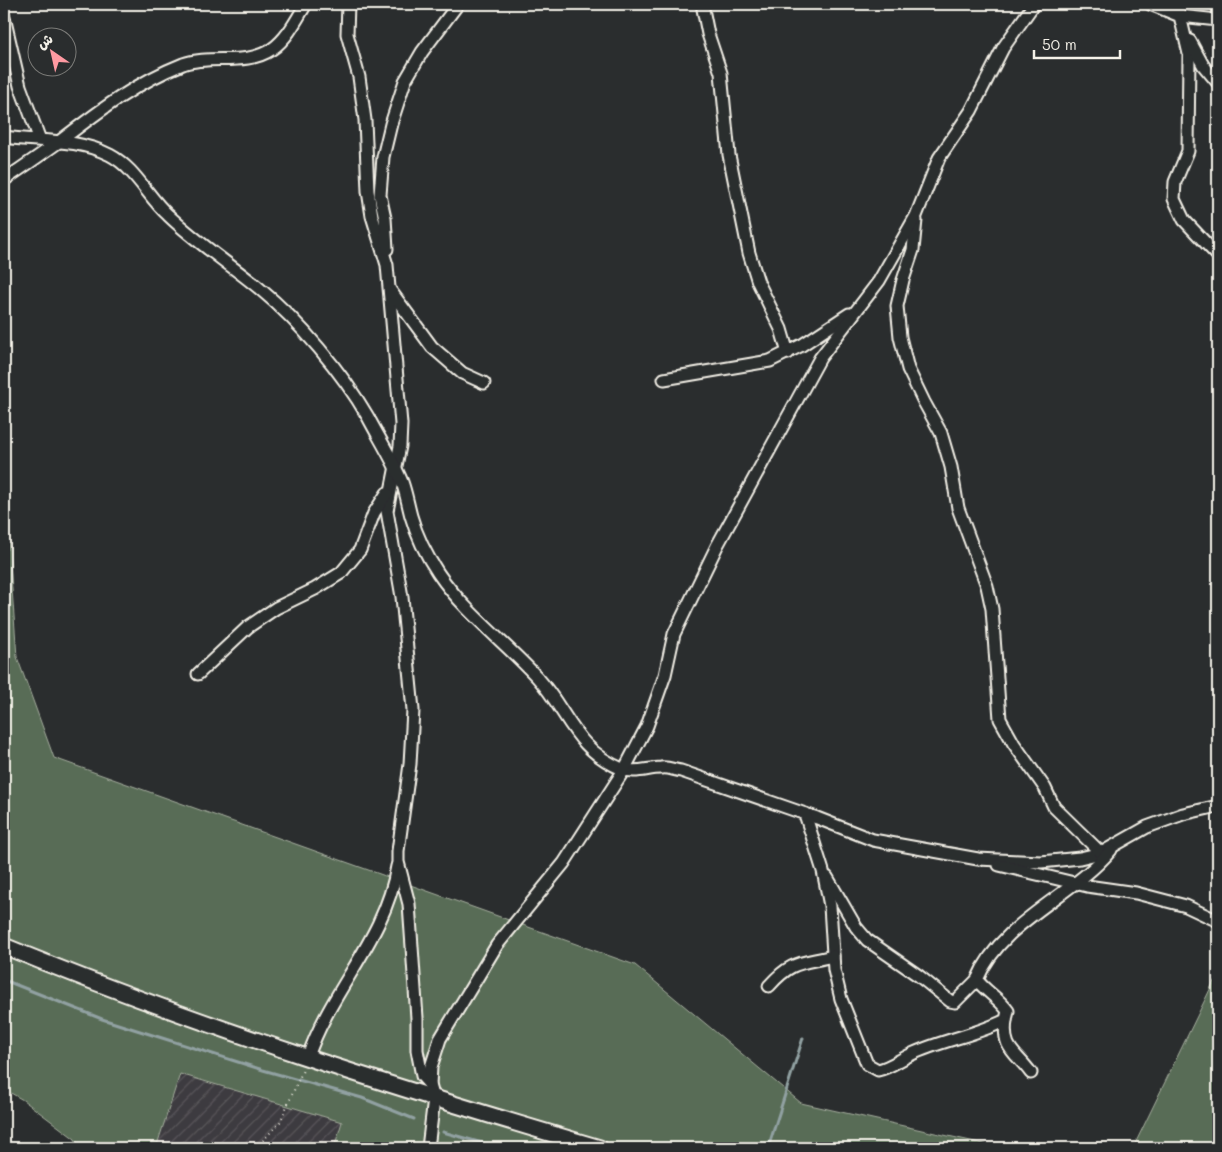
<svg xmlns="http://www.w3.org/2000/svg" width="1222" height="1152" font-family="Mali,'Playpen Sans Arabic',sans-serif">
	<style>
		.industrial { fill: url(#industrial-furrows) }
		.grass { fill: #586c56; stroke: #a6ae9f }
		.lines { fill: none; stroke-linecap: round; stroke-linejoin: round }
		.stream { stroke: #91a1a2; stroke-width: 3 }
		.minor-casing { stroke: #f4f1e8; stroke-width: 15 }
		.secondary-casing { stroke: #f4f1e8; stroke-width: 19 }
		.path { stroke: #f4f1e8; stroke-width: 2; stroke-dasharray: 1 4; stroke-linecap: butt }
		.minor { stroke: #2a2d2e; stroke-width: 11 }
		.secondary { stroke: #2a2d2e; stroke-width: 15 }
	</style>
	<defs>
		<pattern id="industrial-furrows" width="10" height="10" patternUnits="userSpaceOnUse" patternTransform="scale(1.25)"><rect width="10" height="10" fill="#3d3a3f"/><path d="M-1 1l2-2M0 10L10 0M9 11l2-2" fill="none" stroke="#5a575b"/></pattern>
	</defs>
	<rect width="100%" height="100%" fill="#2a2d2e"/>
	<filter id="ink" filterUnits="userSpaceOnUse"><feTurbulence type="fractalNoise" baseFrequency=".02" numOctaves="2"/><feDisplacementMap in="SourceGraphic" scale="10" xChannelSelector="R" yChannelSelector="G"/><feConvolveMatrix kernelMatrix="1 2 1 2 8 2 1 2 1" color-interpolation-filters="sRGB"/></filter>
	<g filter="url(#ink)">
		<polygon class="industrial" points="180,1074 343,1122 334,1148 156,1148"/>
		<g class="grass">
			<polygon points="4,480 17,657 54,758 635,965 801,1103 1002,1148 334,1148 342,1122 180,1074 156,1148 79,1148 75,1139 23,1100 4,1089"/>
			<polygon points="1218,973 1218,1148 1133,1148"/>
		</g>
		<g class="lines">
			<g class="stream">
				<polyline points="4,980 102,1019 263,1070 362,1098 414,1119"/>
				<polyline points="443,1132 500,1148"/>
				<polyline points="768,1148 803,1038"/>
			</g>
			<defs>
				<g id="minor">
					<polyline points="348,4 347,34 359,77 365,120 368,191 372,216 387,265 401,424 400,446 387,511 402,597 413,710 410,764 398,851 398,862 409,904 417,1018 417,1050 422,1076 430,1085"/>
					<polyline points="702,4 708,34 721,73 729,155 749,253 758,282 781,329 788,353"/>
					<polyline points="1150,4 1180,16 1189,54 1188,151 1175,182 1174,199 1184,220 1218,256"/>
					<polyline points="1176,4 1180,16 1218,20"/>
					<polyline points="4,17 20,86 40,140"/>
					<polyline points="1190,41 1203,65 1218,83"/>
					<path d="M4 137C39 142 78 138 110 155 135 168 148 197 168 215 197 243 230 264 260 289 300 322 342 372 368 417 379 438 393 460 402 482 406 493 408 505 411 516 417 537 426 555 438 573 465 613 505 642 537 677 568 711 574 749 622 769 635 774 648 768 661 768 668 767 674 770 681 771L817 818 873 840 978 859 1041 862 1080 858 1101 853 1147 827 1183 814 1218 806"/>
					<path d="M4 180C23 167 42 154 60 141 99 111 137 82 183 64 211 54 246 67 272 49 287 39 297 19 306 4"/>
					<polyline points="916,220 913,250 903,280 897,306 900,337 908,369 924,402 941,433 951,467 958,508 987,586 992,609 1000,719 1014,744 1045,788 1054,807 1101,853"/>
					<polyline points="387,249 385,218 380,195 383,157 391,124 405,81 422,52 458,4"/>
					<polyline points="390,290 432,347 462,373 484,383"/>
					<polyline points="664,379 770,361 802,345 849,314"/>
					<polyline points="198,674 248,627 276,608 315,589 341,573 360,550 374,513 387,493"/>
					<path d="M805 814 823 871 830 906 834 970 841 999 867 1064 878 1070C891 1067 899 1060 910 1055 941 1040 974 1036 1006 1020L1008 1011C999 998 986 992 977 980 1002 920 1072 897 1111 850"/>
					<polyline points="999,865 1087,886 1136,893 1186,906 1218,921"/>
					<polyline points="827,877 856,927 867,940 919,976 950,1001 955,1002 977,980"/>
					<path d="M769 986C792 960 801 964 833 956"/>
					<path d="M1006 1020C1002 1050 1015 1051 1031 1073"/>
					<path d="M308 1057C330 990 386 938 397 866"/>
					<polyline points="428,1148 434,1099 430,1085 431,1067 440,1039 497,945 564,863 624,770 647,726 665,675 674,634 717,546 820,358 879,281 916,216 939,158 971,111 1003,48 1034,4"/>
				</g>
				<path id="secondary" d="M4 946C198 1026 399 1089 600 1148"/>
			</defs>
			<use href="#minor" class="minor-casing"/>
			<use href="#secondary" class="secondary-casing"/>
			<polyline class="path" points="256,1148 280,1122 303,1070"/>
			<use href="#minor" class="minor"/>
			<use href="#secondary" class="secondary"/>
		</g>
	</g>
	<rect width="1222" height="1152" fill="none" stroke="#2a2d2e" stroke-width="20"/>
	<rect x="10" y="10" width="1202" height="1132" fill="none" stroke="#f4f1e8" stroke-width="2" filter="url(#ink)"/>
	<g transform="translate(52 52) rotate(326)"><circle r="24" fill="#2a2d2e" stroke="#7b7b78"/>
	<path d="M0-4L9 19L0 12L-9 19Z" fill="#ff9aa2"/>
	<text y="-8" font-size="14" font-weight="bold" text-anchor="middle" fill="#f4f1e8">ش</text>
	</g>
	<path d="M1034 50v8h86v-8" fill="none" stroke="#f4f1e8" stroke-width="2.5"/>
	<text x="1042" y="50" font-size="15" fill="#f4f1e8" stroke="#2a2d2e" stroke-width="4" paint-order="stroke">50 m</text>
</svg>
